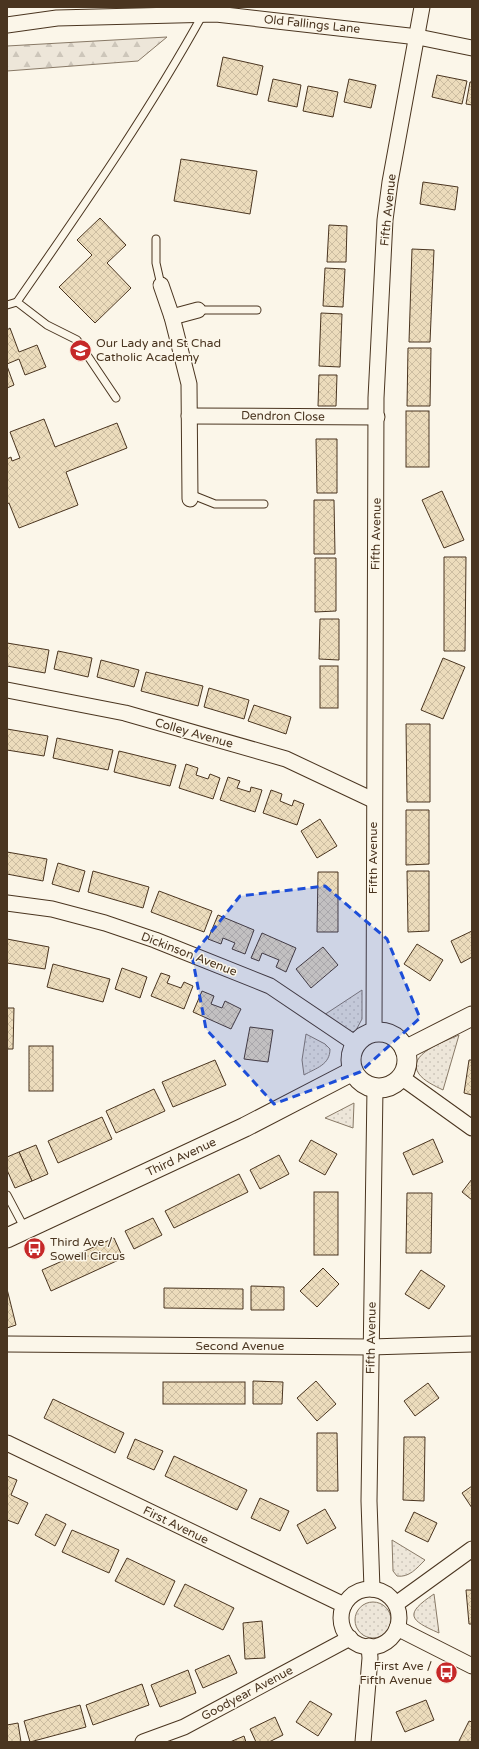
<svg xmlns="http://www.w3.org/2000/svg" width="479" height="1749" font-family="'Varela Round',sans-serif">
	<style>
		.grass { fill: url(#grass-dots); stroke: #887966 }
		.forest { fill: url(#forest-firs); stroke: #887966 }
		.building { fill: url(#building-cross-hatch); stroke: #4a3520 }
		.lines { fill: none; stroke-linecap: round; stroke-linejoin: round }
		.service-casing { stroke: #4a3520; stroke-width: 9 }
		.minor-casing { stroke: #4a3520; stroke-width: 17 }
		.tertiary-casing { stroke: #4a3520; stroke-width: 21 }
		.service { stroke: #fbf6e9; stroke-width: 7 }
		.minor { stroke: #fbf6e9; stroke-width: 15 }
		.tertiary { stroke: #fbf6e9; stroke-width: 19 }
		.marked { fill: #1d4ed8; fill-opacity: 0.2; stroke: #1d4ed8; stroke-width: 3; stroke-dasharray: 8 5; stroke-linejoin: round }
		.labels { text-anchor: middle; stroke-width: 3; stroke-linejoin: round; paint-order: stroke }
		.street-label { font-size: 12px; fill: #4a3520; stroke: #fbf6e9 }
		.poi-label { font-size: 12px; fill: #4a3520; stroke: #fbf6e9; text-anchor: start }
	</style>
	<defs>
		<pattern id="grass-dots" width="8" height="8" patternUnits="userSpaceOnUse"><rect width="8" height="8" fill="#ede6d9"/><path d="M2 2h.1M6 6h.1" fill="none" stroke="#cdc6ba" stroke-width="1.8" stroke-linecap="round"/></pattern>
		<pattern id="forest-firs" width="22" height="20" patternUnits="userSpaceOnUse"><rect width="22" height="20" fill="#ede6d9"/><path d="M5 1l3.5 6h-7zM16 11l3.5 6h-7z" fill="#cdc6ba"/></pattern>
		<pattern id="building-cross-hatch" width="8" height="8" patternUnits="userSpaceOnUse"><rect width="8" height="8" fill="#ecdcbc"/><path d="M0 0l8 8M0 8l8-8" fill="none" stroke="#ccbda1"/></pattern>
	</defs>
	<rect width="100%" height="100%" fill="#fbf6e9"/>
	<g class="grass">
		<polygon points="362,990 362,1019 355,1032 350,1032 324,1015"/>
		<path d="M306 1034 325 1044 330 1049C330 1065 316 1068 304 1075L302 1060Z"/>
		<path d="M459 1035 443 1090C435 1086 424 1081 419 1074 405 1054 446 1041 459 1035Z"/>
		<polygon points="354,1103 353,1128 325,1118"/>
		<path d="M392 1540 425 1560C417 1568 409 1578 397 1576L393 1571Z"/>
		<path d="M434 1594 439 1633C409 1620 404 1614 434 1594Z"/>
		<circle cx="373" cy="1620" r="18"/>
	</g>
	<polygon class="forest" points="167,37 138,61 7,71 7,46"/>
	<g class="building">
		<polygon points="223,57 263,66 257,95 217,86"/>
		<polygon points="437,75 467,81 462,104 432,97"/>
		<polygon points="273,79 301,85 297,107 268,101"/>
		<polygon points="349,79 376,85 371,108 344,102"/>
		<polygon points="470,82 472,82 472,105 466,104"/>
		<polygon points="308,86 338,92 333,117 303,111"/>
		<polygon points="181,159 257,171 250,214 174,201"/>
		<polygon points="423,182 458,187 455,210 420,204"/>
		<polygon points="100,218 126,245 107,263 131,288 95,323 59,287 92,255 77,240"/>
		<polygon points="329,225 347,226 346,262 327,262"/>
		<polygon points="412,249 434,250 430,342 409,342"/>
		<polygon points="325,268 345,269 343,307 323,306"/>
		<polygon points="321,313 342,314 340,367 319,366"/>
		<polygon points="10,328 19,352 37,345 46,367 25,375 19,359 7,364 7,330"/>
		<polygon points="408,348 431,348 430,406 407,406"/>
		<polygon points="7,366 14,385 7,388"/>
		<polygon points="319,375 337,375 336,406 318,406"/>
		<rect x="406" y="411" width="23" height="56"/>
		<polygon points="44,419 55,447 117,423 127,448 66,472 78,505 19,528 9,503 7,504 7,459 11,457 12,461 20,458 10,432"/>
		<polygon points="316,439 337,439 337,493 317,493"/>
		<polygon points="442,491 464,540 444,548 422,500"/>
		<polygon points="314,500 334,500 335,554 314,554"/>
		<polygon points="444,557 466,557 465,651 444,651"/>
		<polygon points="315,558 336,558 336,611 315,612"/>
		<polygon points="320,619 339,619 339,660 319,659"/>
		<polygon points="7,643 49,650 45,673 7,666"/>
		<polygon points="58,651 92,658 88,677 54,669"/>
		<polygon points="443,658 465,667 443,719 421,710"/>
		<polygon points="101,660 139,670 134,687 97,677"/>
		<rect x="320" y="666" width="18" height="42"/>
		<polygon points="146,672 203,686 198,706 141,691"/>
		<polygon points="209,688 249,700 244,719 204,707"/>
		<polygon points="254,705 291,717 286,734 248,721"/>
		<polygon points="406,724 430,724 430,802 407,802"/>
		<polygon points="7,729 48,736 44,756 7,750"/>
		<polygon points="57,738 113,750 108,770 53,758"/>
		<polygon points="119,751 176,765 170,786 114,772"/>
		<polygon points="186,764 198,768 196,775 208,779 210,774 220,778 213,799 179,788"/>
		<polygon points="228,777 240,781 237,788 250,792 251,787 262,790 255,812 220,800"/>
		<polygon points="271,790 282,794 280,801 292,806 294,800 304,804 297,825 263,813"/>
		<polygon points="406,810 429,810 429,864 406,865"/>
		<polygon points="320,819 337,846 317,858 301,831"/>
		<polygon points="7,852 47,859 43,881 7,874"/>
		<polygon points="58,863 85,871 79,892 52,884"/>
		<polygon points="93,871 149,887 143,908 88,892"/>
		<polygon points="407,871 429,871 429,931 408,932"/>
		<polygon points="318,872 338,872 338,932 317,932"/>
		<polygon points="159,891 212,911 204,932 151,912"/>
		<polygon points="218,915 254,930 245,954 232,949 235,943 223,938 221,944 208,939"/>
		<polygon points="472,931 472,957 461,963 451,941"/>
		<polygon points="262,933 296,948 286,972 276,967 279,960 262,953 259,961 251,958"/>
		<polygon points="7,939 49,947 45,969 7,963"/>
		<polygon points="417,944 443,960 430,981 404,964"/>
		<polygon points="323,947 338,965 311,988 296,969"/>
		<polygon points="53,964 110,979 103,1002 47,987"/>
		<polygon points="122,968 147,977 140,998 115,989"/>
		<polygon points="161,973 170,976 167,983 181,988 184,982 193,986 184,1009 151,996"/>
		<polygon points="202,991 214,996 211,1004 222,1008 225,1001 241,1009 231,1029 193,1012"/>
		<polygon points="7,1008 14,1008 13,1049 7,1049"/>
		<polygon points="250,1027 273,1030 268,1062 244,1059"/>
		<rect x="29" y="1046" width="24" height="45"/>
		<polygon points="215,1060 226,1085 173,1107 162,1082"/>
		<polygon points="469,1060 472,1060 472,1095 464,1093"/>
		<polygon points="154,1089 165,1111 116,1133 106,1111"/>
		<polygon points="102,1117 112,1139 58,1163 48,1141"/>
		<polygon points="433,1139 443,1162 413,1175 403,1153"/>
		<polygon points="311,1140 337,1154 325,1175 299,1161"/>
		<polygon points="36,1145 48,1174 32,1181 19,1152"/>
		<polygon points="19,1152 32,1181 15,1188 7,1170 7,1157"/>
		<polygon points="279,1155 289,1174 260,1189 250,1170"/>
		<polygon points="239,1174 248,1192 174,1228 165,1211"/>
		<polygon points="472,1179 472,1200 462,1192"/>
		<rect x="314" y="1192" width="24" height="63"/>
		<polygon points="407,1193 432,1193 431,1253 406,1253"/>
		<polygon points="153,1218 162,1235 134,1249 125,1231"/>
		<polygon points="114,1238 123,1258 51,1291 42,1270"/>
		<polygon points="323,1268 339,1284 317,1307 300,1291"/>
		<polygon points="421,1270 445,1286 429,1309 405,1294"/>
		<polygon points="251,1286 284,1287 284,1310 251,1310"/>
		<polygon points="164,1288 243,1289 243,1309 164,1308"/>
		<polygon points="7,1289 16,1325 7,1328"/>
		<polygon points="253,1381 283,1382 282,1404 253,1404"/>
		<polygon points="316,1381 336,1404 317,1421 297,1398"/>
		<rect x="163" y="1382" width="82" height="22"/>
		<polygon points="428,1383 439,1398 415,1416 404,1401"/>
		<polygon points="53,1399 124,1433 115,1453 44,1418"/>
		<polygon points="317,1433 337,1433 338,1491 317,1491"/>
		<polygon points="404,1437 425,1437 424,1501 403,1500"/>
		<polygon points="135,1439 163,1451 154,1470 127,1458"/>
		<polygon points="174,1456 247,1490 237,1510 165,1476"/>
		<polygon points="7,1476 17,1480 11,1495 28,1503 18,1524 7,1520"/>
		<polygon points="472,1486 472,1508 462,1493"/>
		<polygon points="260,1498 289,1511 280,1531 251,1518"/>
		<polygon points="325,1509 336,1528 307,1544 297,1525"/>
		<polygon points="414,1512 437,1523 428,1542 405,1531"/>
		<polygon points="46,1514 66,1524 55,1546 35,1535"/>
		<polygon points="72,1530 119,1550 109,1573 62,1552"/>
		<polygon points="127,1558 175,1581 164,1605 115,1581"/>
		<polygon points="185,1584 234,1608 223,1630 174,1606"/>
		<polygon points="466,1590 472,1590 472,1624 469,1624"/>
		<polygon points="262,1621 265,1658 245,1659 243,1623"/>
		<polygon points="229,1655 237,1673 203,1688 195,1670"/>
		<polygon points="188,1670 196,1693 160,1707 151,1685"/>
		<polygon points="142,1684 149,1705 93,1725 86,1705"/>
		<polygon points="426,1700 434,1720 405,1732 396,1712"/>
		<polygon points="310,1701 332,1714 318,1736 296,1722"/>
		<polygon points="80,1705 86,1727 30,1742 24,1721"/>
		<polygon points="275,1717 283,1735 269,1742 256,1742 250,1729"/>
		<polygon points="469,1721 472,1722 472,1742 460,1742 459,1741"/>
		<polygon points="18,1723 21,1742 7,1742 7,1725"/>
		<polygon points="244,1736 246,1742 230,1742"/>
	</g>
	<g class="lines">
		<defs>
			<g id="service">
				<polyline points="156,239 156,263 161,285"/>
				<polyline points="7,305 17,302"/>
				<polyline points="198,310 257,310"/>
				<path d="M116 398 77 340 47 325 17 302C82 208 148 114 203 14"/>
				<polyline points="190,494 215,504 264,504"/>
				<polyline points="7,1195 25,1229"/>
			</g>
			<g id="minor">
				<polyline points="7,25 57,18 216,14 418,37 472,48"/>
				<polyline points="161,285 172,317 189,384 190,499"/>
				<polyline points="172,317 198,310"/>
				<polyline points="189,416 377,417"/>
				<polyline points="7,690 125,713 286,759 373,800"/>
				<polyline points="7,903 52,909 105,923 155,940 270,986 356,1044"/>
				<polyline points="374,1033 376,398 385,220 390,182 422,7"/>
				<polyline points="401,1077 472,1128"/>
				<polyline points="7,1344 370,1347 472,1344"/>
				<polyline points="7,1443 344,1605"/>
				<polyline points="372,1589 369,1501 375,1088"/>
				<circle cx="370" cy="1618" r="29"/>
				<polyline points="396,1604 472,1549"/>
				<polyline points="397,1628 472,1666"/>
				<polyline points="143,1742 184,1727 350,1638"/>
				<polyline points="363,1742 370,1658 369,1646"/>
			</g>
			<g id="tertiary">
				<circle cx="379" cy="1060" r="28"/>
				<polyline points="405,1050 472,1016"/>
				<polyline points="7,1238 245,1127 353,1071"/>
			</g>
		</defs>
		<use href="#service" class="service-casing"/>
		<use href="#minor" class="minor-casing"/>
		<use href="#tertiary" class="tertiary-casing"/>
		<use href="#service" class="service"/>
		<use href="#minor" class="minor"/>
		<use href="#tertiary" class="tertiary"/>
	</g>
	<path class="marked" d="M325 886 387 939 420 1018 360 1072 274 1104 206 1029 192 956 240 896Z"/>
	<defs>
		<symbol id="school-disc" viewBox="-11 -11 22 22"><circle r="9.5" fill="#c62828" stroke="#fbf6e9"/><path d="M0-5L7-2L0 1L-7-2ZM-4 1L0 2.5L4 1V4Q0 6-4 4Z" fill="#fff"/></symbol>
		<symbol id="bus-disc" viewBox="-11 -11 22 22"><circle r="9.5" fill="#c62828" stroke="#fbf6e9"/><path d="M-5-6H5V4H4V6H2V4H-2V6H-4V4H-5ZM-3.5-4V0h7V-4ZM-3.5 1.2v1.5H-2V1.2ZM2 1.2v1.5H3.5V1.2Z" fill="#fff"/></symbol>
	</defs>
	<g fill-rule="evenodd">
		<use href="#school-disc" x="68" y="338" width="25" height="25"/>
		<use href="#bus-disc" x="22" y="1236" width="25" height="25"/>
		<use href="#bus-disc" x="434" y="1660" width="25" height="25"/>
	</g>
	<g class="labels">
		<g class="street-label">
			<text transform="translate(312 24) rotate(6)" y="4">Old Fallings Lane</text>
			<text transform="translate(388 210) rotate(-84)" y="4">Fifth Avenue</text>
			<text transform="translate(283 416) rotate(1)" y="4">Dendron Close</text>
			<text transform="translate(376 534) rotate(-89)" y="4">Fifth Avenue</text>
			<text transform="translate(194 733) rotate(16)" y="4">Colley Avenue</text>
			<text transform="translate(373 858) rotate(-90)" y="4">Fifth Avenue</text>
			<text transform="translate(189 954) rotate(21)" y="4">Dickinson Avenue</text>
			<text transform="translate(181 1157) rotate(-25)" y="4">Third Avenue</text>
			<text transform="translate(371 1338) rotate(-89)" y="4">Fifth Avenue</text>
			<text x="240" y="1350">Second Avenue</text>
			<text transform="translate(176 1525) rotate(26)" y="4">First Avenue</text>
			<text transform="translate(247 1693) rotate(-28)" y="4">Goodyear Avenue</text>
		</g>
		<g class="poi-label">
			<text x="96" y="347">Our Lady and St Chad<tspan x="96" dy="14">Catholic Academy</tspan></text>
			<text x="50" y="1246">Third Ave /<tspan x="50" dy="14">Sowell Circus</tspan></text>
			<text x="432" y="1670" text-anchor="end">First Ave /<tspan x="432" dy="14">Fifth Avenue</tspan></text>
		</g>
	</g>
	<rect width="479" height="1749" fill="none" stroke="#4a3520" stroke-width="16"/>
</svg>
